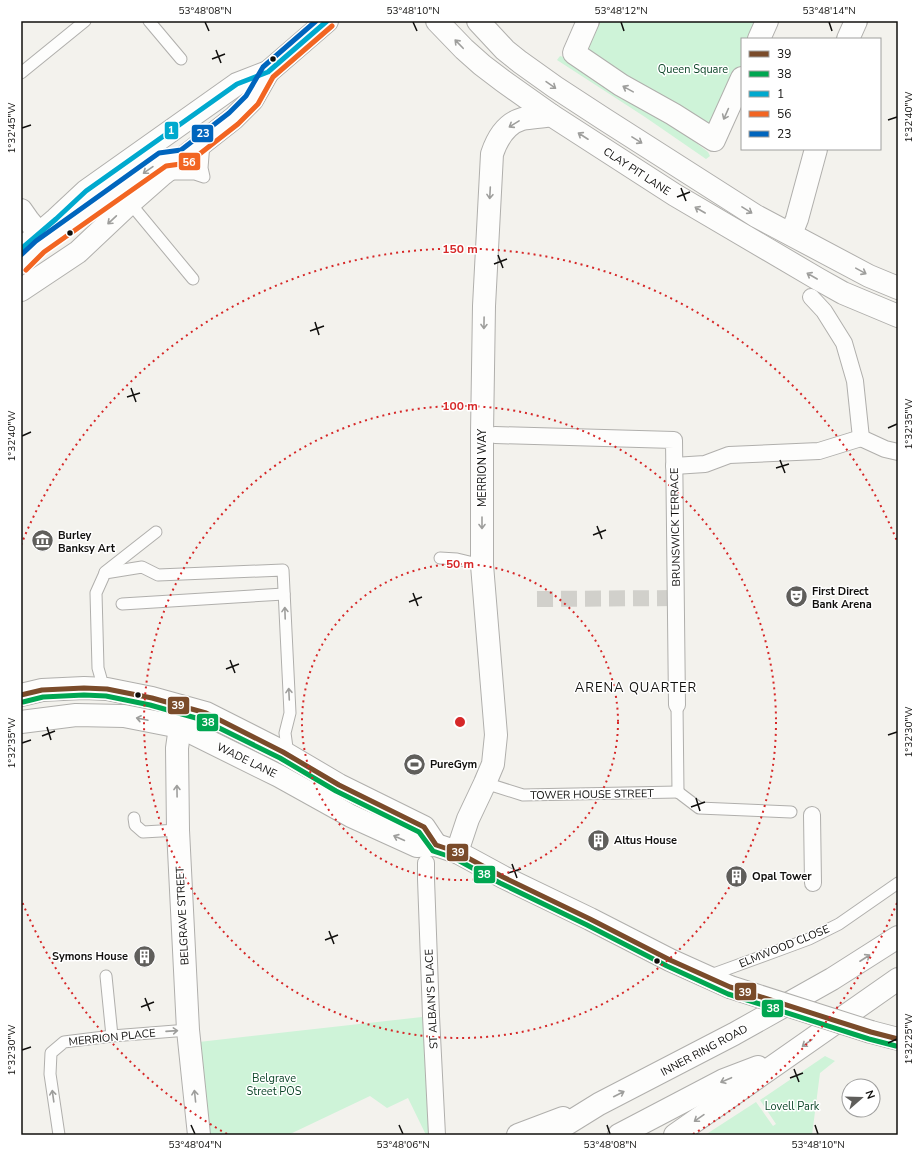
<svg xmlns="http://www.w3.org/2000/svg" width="919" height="1156" font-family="'Nunito Sans',sans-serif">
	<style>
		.green { fill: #cef3d8 }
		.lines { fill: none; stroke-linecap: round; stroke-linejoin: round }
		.pedestrian-tunnel { stroke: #d1d0cb; stroke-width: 16; stroke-dasharray: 16 8; stroke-linecap: butt }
		.service-casing { stroke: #b0afac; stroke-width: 13 }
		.pedestrian-casing { stroke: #b0afac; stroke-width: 18 }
		.minor-casing { stroke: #b0afac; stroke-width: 24 }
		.tertiary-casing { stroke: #b0afac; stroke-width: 24 }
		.trunk-casing { stroke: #b0afac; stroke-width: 24 }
		.motorway-casing { stroke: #b0afac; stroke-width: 24 }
		.service { stroke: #fdfdfc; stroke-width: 11 }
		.pedestrian { stroke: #fdfdfc; stroke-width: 16 }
		.minor { stroke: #fdfdfc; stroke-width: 22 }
		.tertiary { stroke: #fdfdfc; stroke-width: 22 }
		.trunk { stroke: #fdfdfc; stroke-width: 22 }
		.motorway { stroke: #fdfdfc; stroke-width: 22 }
		.tertiary-bridge-casing { stroke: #b0afac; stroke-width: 24; stroke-linecap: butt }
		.tertiary-bridge { stroke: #fdfdfc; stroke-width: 22 }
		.bus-1-casing { stroke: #fff; stroke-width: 8 }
		.bus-2-casing { stroke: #fff; stroke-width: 8 }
		.bus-3-casing { stroke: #fff; stroke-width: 8 }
		.bus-4-casing { stroke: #fff; stroke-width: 8 }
		.bus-5-casing { stroke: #fff; stroke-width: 8 }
		.bus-1 { stroke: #7a4b2a; stroke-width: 5 }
		.bus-2 { stroke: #00a651; stroke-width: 5 }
		.bus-3 { stroke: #00a9ce; stroke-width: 5 }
		.bus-4 { stroke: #f26522; stroke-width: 5 }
		.bus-5 { stroke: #0065bd; stroke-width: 5 }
		.oneway { stroke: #9e9e9c }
		.ticks { fill: none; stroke: #100f0d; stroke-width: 1.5 }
		.ring { fill: none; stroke: #d62828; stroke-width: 2; stroke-dasharray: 2 4 }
		.bus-dot { fill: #100f0d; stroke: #fff; stroke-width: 1.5 }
		.labels { text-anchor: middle; stroke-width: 3; stroke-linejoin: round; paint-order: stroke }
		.park-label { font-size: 11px; fill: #0c4628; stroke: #fff }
		.street-label { font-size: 11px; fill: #100f0d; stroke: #fff }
		.poi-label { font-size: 11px; font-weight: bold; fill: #100f0d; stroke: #fff; text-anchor: start }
		.quarter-label { font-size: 13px; letter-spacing: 1px; fill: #100f0d; stroke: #fff }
		.centre { fill: #d62828; stroke: #fff; stroke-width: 2 }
		.ring-label { font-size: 12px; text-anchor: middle; font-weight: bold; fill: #d62828; stroke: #fff; stroke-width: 3; stroke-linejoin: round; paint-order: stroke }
		.line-badge { stroke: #fff; stroke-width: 1.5 }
		.badge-label { font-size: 11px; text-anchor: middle; font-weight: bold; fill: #fff }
		.neatline { fill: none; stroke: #100f0d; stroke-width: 1.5 }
		.ticks-label { font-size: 10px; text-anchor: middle; fill: #100f0d }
	</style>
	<rect width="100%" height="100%" fill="#f3f2ed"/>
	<g class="green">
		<polygon points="588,21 767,21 759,39 742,39 742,78 715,141 574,53"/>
		<polygon points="560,56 569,59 686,135 708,152 710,156 706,159 645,117 557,60"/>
		<polygon points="431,1016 437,1135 426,1135 408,1098 387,1108 370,1096 288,1135 199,1135 190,1043"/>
		<polygon points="825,1056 835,1061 820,1073 812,1135 705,1135 756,1102 773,1126 776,1124 760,1100"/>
	</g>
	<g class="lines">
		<polyline class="pedestrian-tunnel" points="537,599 675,598"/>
		<defs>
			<g id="service">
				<polyline points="149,21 181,59"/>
				<polyline points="21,73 85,21"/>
				<polyline points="167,174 195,174 204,177 202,168 204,143"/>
				<polyline points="130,203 193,279"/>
				<polyline points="21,265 40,247 163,159 179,158"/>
				<polyline points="440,558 457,559 482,565"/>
				<polyline points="105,572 156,532"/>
				<polyline points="122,604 284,594"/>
				<polyline points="111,687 102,682 98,668 96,593 105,573 142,567 158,575 283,570 290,713 285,733 288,755"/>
				<polyline points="677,705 678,792"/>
				<polyline points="485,783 523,795 678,792"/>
				<polyline points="678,792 699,808 791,812"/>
				<polyline points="134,818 135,825 143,832 178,830"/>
				<polyline points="106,976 112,1036"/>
				<polyline points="708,976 782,949 809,939 839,924 898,883"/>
				<polyline points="59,1135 50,1074 51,1053 64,1042 112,1036 188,1030"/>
			</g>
			<g id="pedestrian">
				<polyline points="495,435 674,440 677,705"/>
				<polyline points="861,438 885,449 898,452"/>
				<polyline points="674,466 705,464 729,455 819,451 861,438 855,381 844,343 824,311 811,297"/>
				<polyline points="812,815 813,883"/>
				<polyline points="426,863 426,879 431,1016 437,1135"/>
			</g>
			<g id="minor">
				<polyline points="588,21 574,53 621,85 673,114 714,140 742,78"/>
				<polyline points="759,39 767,21"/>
				<polyline points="848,39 856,21"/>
				<polyline points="21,210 28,220 39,233"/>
				<polyline points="791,234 797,219 816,149"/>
				<polyline points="195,717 192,718 180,727 177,748 178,830 188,1030 199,1135"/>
				<path d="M457 852 468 819 485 783 493 764 496 735 482 565V433L484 306 492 154C497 139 505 124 522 119 531 117 542 117 551 115"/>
			</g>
			<g id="tertiary">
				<polyline points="21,249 56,219 86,191 237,84 268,72 327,21"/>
				<polyline points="21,290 78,252 130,203 163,174 234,118 252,100 268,72"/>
				<polyline points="21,695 42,690 84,688 107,689 152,698 206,713 283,752 339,785 424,827 436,845"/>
				<polyline points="21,722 76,715 124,716 180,727 279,776 351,816 417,846 436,845 457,852 503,877 590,919 670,960 730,987"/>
				<polyline points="871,1032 898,1039"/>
			</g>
			<g id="trunk">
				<polyline points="437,21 464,49 482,65 503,81 551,115 675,195 818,279 843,293 898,316"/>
				<polyline points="478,21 505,50 520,62 555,87 604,119 756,216 869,276 898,288"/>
			</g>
			<g id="motorway">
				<polyline points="518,1135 563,1118"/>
				<polyline points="549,1135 599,1104 734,1034 832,979 898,937"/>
				<polyline points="619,1135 724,1080 758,1067"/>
				<polyline points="675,1135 898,979"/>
			</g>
		</defs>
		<use href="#service" class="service-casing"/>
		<use href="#pedestrian" class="pedestrian-casing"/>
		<use href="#minor" class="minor-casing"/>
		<use href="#tertiary" class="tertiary-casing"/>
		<use href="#trunk" class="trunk-casing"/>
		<use href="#motorway" class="motorway-casing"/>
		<use href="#service" class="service"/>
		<use href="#pedestrian" class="pedestrian"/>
		<use href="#minor" class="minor"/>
		<use href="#tertiary" class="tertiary"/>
		<use href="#trunk" class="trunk"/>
		<use href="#motorway" class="motorway"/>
		<defs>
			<polyline id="tertiary-bridge" points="730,987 871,1032"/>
		</defs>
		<use href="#tertiary-bridge" class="tertiary-bridge-casing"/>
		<use href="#tertiary-bridge" class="tertiary-bridge"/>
		<defs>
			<polyline id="bus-1" points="21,695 42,690 84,688 107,689 152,698 206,713 283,752 339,785 424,827 436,845 457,852 503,877 590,919 670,960 730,987 871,1032 898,1039"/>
			<polyline id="bus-2" points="23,702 43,697 84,695 106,696 150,705 203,720 280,758 336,791 419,832 433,851 454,858 500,883 587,925 667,966 728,994 869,1039 896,1046"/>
			<polyline id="bus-3" points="21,249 56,219 86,191 237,84 268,72 327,21"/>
			<polyline id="bus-4" points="26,270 44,252 166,166 188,163 238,124 258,104 273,77 332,26"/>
			<polyline id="bus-5" points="21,255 36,241 159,153 181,150 229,113 246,96 263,67 316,21"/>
		</defs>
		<use href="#bus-1" class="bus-1-casing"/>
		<use href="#bus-2" class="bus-2-casing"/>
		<use href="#bus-3" class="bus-3-casing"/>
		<use href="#bus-4" class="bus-4-casing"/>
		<use href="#bus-5" class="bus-5-casing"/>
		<use href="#bus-1" class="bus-1"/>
		<use href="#bus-2" class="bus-2"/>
		<use href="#bus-3" class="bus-3"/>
		<use href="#bus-4" class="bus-4"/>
		<use href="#bus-5" class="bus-5"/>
	</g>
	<defs><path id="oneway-shaft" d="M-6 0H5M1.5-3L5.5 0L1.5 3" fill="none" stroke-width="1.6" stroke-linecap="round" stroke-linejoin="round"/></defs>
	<g class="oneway">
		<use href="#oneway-shaft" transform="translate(459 44) rotate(-134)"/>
		<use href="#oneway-shaft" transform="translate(551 85) rotate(35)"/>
		<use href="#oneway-shaft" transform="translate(628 89) rotate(-151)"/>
		<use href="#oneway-shaft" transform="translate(726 114) rotate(114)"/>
		<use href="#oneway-shaft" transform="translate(514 124) rotate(148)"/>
		<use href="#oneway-shaft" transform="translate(583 136) rotate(-147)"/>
		<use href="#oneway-shaft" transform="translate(637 140) rotate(32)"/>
		<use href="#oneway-shaft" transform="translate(148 170) rotate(145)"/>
		<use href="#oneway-shaft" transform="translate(490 193) rotate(93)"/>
		<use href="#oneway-shaft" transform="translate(700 210) rotate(-150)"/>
		<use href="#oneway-shaft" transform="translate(747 210) rotate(32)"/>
		<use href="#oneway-shaft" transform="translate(112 220) rotate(137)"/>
		<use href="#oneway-shaft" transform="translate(861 271) rotate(29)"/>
		<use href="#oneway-shaft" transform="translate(812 276) rotate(-150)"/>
		<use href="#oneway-shaft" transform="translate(484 323) rotate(91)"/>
		<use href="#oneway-shaft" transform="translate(482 523) rotate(90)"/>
		<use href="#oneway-shaft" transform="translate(285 613) rotate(-92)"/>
		<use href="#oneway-shaft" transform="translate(289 694) rotate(-93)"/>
		<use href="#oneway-shaft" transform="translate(142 719) rotate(-168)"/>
		<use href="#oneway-shaft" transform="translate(177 791) rotate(-91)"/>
		<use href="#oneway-shaft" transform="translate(399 838) rotate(-156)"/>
		<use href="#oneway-shaft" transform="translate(865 958) rotate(-33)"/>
		<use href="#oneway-shaft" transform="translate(172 1031) rotate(-4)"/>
		<use href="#oneway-shaft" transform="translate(807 1043) rotate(145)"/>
		<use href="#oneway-shaft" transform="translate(726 1080) rotate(157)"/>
		<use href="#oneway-shaft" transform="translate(619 1094) rotate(-27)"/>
		<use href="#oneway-shaft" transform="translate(53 1096) rotate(-98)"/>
		<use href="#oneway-shaft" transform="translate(195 1096) rotate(-96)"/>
		<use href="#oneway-shaft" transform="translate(699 1118) rotate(145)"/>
	</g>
	<path class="ticks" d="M205 22 209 31M413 22 417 31M621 22 624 31M829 22 832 31M216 50 221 63M212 59 225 54M888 120 897 117M22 128 31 125M681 188 686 201M677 197 690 192M498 255 503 268M494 264 507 259M315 322 319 335M310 331 324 326M131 388 136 402M127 397 140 393M888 428 897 424M22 436 31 432M780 460 785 473M776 468 789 464M597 526 602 539M593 535 606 530M413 593 418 606M409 602 422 597M230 660 235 673M226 669 239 664M47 727 51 740M888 735 897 732M42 736 55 731M22 743 31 740M696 798 700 811M691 807 705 802M512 864 517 878M508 873 521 869M329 931 334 944M325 940 338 935M145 998 150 1011M141 1007 154 1002M888 1043 897 1039M22 1050 31 1047M794 1069 799 1082M790 1078 803 1073M191 1125 195 1134M399 1125 403 1134M607 1125 610 1134M815 1125 818 1134"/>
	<g class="ring">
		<circle cx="460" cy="722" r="158"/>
		<circle cx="460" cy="722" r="316"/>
		<path d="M897 903A473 473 0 0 1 693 1134M227 1134A473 473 0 0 1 21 899M21 545A473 473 0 0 1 897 541"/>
	</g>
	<defs>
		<symbol id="museum-disc" viewBox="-11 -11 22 22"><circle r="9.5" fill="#5f5e5b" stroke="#fff"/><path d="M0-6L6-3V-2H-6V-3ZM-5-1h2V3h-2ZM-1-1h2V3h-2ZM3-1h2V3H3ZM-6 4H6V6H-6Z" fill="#fff"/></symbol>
		<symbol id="theatre-disc" viewBox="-11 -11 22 22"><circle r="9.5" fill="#5f5e5b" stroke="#fff"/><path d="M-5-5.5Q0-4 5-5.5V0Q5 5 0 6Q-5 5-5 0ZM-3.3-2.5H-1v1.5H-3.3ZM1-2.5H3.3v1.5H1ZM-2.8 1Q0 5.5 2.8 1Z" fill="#fff"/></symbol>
		<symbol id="stadium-disc" viewBox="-11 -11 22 22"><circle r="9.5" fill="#5f5e5b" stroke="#fff"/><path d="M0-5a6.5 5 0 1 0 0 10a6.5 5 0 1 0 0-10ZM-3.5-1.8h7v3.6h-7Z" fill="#fff"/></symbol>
		<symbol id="building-disc" viewBox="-11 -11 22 22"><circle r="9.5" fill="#5f5e5b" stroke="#fff"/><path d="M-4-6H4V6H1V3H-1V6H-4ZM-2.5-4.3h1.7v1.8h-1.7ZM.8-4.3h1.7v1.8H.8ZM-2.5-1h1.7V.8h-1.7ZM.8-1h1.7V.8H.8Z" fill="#fff"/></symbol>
	</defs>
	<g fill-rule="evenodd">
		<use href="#museum-disc" x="30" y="528" width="25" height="25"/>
		<use href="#theatre-disc" x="784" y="584" width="25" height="25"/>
		<use href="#stadium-disc" x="402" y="752" width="25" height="25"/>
		<use href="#building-disc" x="586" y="828" width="25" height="25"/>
		<use href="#building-disc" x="724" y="864" width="25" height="25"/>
		<use href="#building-disc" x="132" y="944" width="25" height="25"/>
	</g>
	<g class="bus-dot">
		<circle cx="273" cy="59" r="3.5"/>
		<circle cx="70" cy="233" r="3.5"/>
		<circle cx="138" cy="695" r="3.5"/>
		<circle cx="657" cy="961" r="3.5"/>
	</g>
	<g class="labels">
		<g class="park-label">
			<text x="693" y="73">Queen Square</text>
			<text x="274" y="1082">Belgrave<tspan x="274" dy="13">Street POS</tspan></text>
			<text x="792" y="1110">Lovell Park</text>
		</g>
		<g class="street-label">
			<text transform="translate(637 171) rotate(33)" y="4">CLAY PIT LANE</text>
			<text transform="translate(482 468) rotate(-90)" y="4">MERRION WAY</text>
			<text transform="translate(675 527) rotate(-91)" y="4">BRUNSWICK TERRACE</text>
			<text transform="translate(247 760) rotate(26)" y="4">WADE LANE</text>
			<text transform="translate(592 794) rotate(-1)" y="4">TOWER HOUSE STREET</text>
			<text transform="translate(182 916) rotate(-93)" y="4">BELGRAVE STREET</text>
			<text transform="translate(784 946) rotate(-22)" y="4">ELMWOOD CLOSE</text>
			<text transform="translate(431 999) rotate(-93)" y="4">ST ALBAN'S PLACE</text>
			<text transform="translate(112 1037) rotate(-6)" y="4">MERRION PLACE</text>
			<text transform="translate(704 1050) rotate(-28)" y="4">INNER RING ROAD</text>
		</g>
		<g class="poi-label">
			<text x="58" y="539">Burley<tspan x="58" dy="13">Banksy Art</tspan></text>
			<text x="812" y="595">First Direct<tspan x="812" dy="13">Bank Arena</tspan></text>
			<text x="430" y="768">PureGym</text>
			<text x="614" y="844">Altus House</text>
			<text x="752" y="880">Opal Tower</text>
			<text x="128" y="960" text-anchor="end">Symons House</text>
		</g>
		<g class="quarter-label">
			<text x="636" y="692">ARENA QUARTER</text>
		</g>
	</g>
	<circle cx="460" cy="722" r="6" class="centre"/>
	<g class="ring-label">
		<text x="460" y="253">150 m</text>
		<text x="460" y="410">100 m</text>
		<text x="460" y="568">50 m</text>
	</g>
	<g class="line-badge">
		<rect x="164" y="121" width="15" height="19" rx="4" fill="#00a9ce"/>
		<rect x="191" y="124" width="23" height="19" rx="4" fill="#0065bd"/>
		<rect x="178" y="152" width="23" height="19" rx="4" fill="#f26522"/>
		<rect x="167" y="696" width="23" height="19" rx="4" fill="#7a4b2a"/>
		<rect x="196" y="713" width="23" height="19" rx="4" fill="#00a651"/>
		<rect x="446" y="843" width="23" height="19" rx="4" fill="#7a4b2a"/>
		<rect x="473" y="865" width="23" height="19" rx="4" fill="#00a651"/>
		<rect x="734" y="982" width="23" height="19" rx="4" fill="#7a4b2a"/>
		<rect x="761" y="999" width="23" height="19" rx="4" fill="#00a651"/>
	</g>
	<g class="badge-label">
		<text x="171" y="134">1</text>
		<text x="203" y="137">23</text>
		<text x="189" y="166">56</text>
		<text x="178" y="709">39</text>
		<text x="208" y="726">38</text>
		<text x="458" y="856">39</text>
		<text x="484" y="878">38</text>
		<text x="745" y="996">39</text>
		<text x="773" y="1012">38</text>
	</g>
	<rect width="919" height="1156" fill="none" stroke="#ffffff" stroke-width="44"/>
	<rect x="741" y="38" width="140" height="112" fill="#ffffff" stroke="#9f9f9e"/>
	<rect x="749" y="51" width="20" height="6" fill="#7a4b2a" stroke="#9f9f9e"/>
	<text x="777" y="58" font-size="12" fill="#100f0d">39</text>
	<rect x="749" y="71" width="20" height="6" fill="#00a651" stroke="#9f9f9e"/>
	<text x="777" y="78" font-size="12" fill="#100f0d">38</text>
	<rect x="749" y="91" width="20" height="6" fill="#00a9ce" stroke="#9f9f9e"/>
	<text x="777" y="98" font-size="12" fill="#100f0d">1</text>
	<rect x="749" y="111" width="20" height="6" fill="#f26522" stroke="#9f9f9e"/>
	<text x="777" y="118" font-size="12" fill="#100f0d">56</text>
	<rect x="749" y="131" width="20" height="6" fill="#0065bd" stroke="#9f9f9e"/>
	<text x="777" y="138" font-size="12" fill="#100f0d">23</text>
	<g transform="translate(861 1098) rotate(70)"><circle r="19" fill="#ffffff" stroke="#9f9f9e"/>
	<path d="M0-3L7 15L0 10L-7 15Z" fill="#5f5e5b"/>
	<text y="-6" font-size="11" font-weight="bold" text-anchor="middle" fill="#100f0d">N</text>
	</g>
	<rect x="22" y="22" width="875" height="1112" class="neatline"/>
	<g class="ticks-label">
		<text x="205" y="14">53°48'08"N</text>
		<text x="413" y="14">53°48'10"N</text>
		<text x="621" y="14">53°48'12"N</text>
		<text x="829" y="14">53°48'14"N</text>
		<text transform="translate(908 117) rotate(-90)" y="4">1°32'40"W</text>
		<text transform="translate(11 128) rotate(-90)" y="4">1°32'45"W</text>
		<text transform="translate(908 424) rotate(-90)" y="4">1°32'35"W</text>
		<text transform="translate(11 436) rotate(-90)" y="4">1°32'40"W</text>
		<text transform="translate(908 732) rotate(-90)" y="4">1°32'30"W</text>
		<text transform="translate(11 743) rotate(-90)" y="4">1°32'35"W</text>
		<text transform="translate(908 1039) rotate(-90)" y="4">1°32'25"W</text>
		<text transform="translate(11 1050) rotate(-90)" y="4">1°32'30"W</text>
		<text x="195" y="1148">53°48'04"N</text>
		<text x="403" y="1148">53°48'06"N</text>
		<text x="610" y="1148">53°48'08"N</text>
		<text x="818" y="1148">53°48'10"N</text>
	</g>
</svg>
